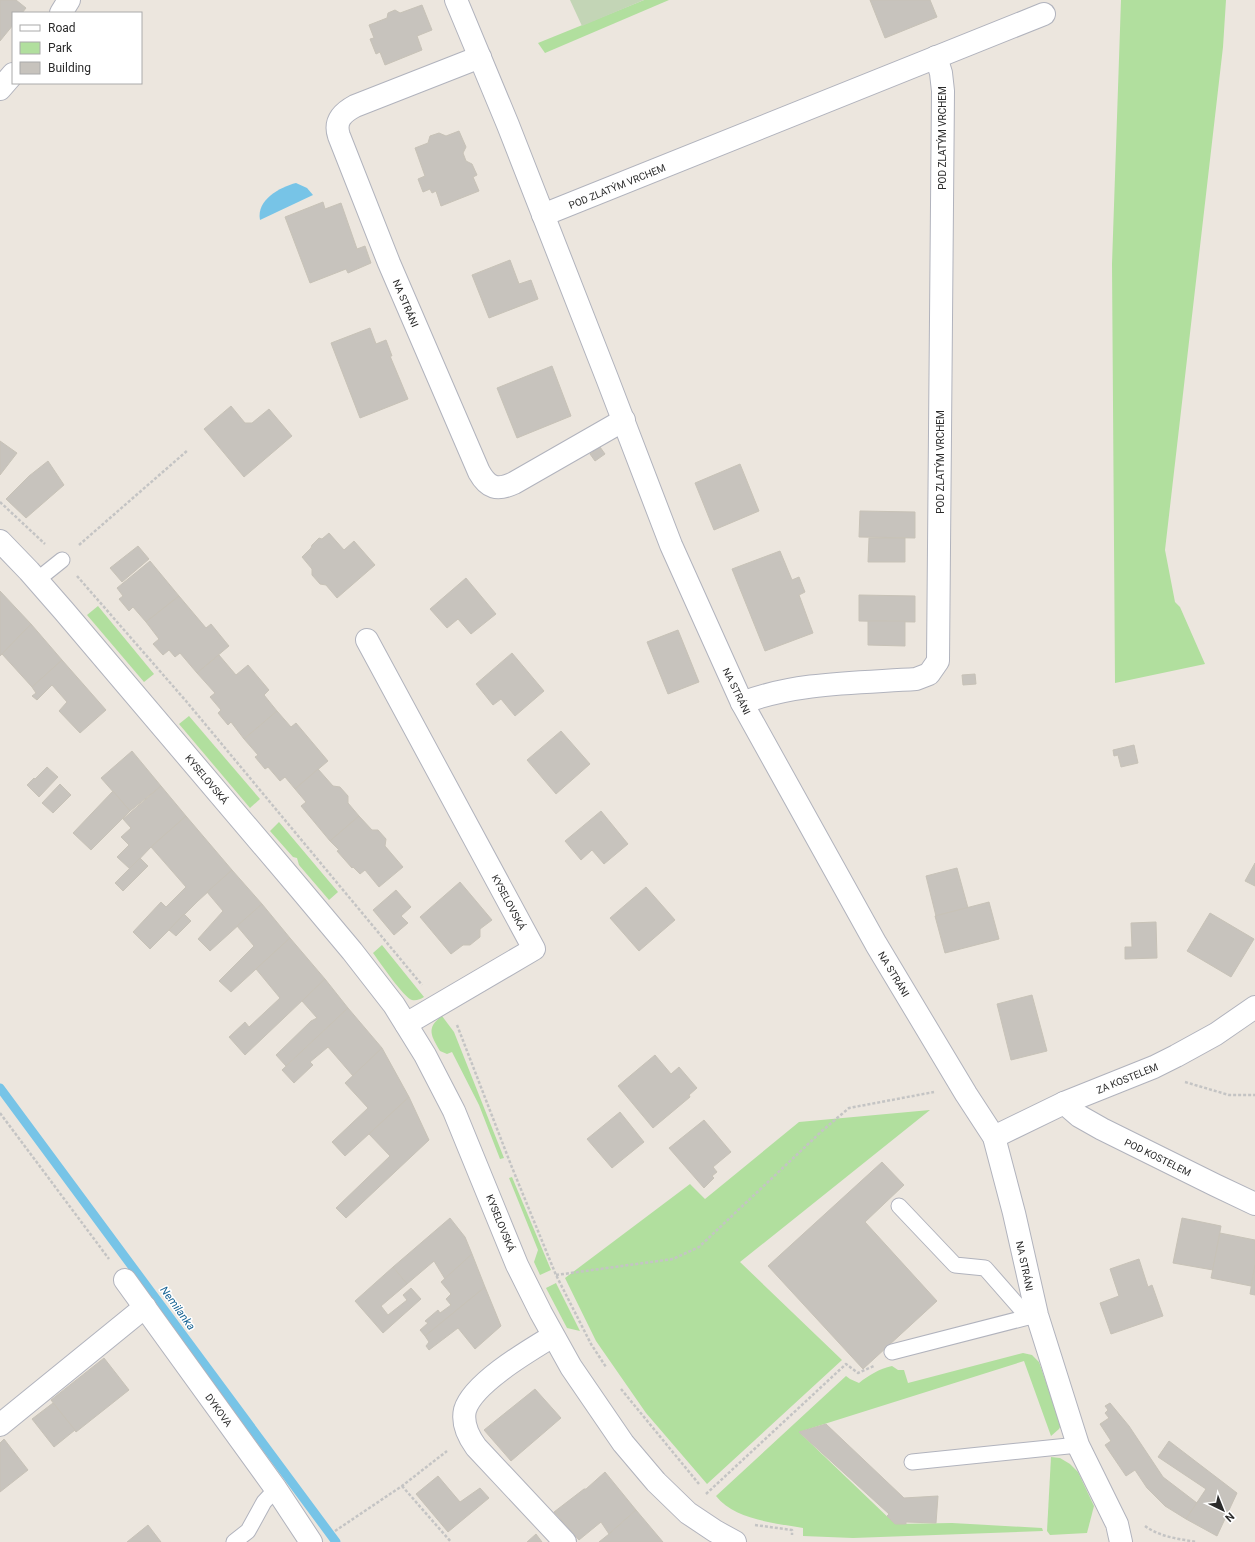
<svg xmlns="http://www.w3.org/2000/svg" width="1255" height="1542" font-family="Roboto,sans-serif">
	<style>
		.green { fill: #b1df9e }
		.cemetery { fill: #c3d5b6 }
		.water { fill: #77c4e7 }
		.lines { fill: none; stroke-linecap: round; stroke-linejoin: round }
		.stream { stroke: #77c4e7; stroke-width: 9 }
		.building { fill: #c7c3bd; stroke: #c7c2b7 }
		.service-casing { stroke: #b1b3bd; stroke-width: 17 }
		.minor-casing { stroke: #b1b3bd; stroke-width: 24 }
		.path { stroke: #c4c4c4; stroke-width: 2.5; stroke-dasharray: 3 2; stroke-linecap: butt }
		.service { stroke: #fff; stroke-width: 15 }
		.minor { stroke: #fff; stroke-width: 22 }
		.labels { text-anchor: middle; stroke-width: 3; stroke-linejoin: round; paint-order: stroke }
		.street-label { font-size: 10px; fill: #2b2b2b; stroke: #fff }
		.water-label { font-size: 11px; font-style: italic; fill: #166394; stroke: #fff }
	</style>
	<rect width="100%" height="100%" fill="#ece6de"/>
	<g class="green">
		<polygon points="644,0 669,0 545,53 538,43"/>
		<polygon points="1121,0 1226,0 1223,47 1165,550 1175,602 1180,607 1205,664 1115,683 1112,264"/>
		<polygon points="98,606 154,674 144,682 87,615"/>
		<polygon points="189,716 260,799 250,808 179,724"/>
		<polygon points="279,822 338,892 329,900 299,865 297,858 293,857 270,831"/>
		<path d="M382 945 424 997C421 999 416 1001 412 1000 404 998 379 961 373 953Z"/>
		<path d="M442 1016 454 1032 504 1158 500 1159 479 1105 452 1052 447 1054 440 1051C432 1037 425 1028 442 1016Z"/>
		<polygon points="930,1110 740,1262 842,1360 707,1484 646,1413 596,1341 565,1278 690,1184 705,1199 799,1122"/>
		<polygon points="512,1177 551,1270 540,1275 534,1262 538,1250 509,1178"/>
		<polygon points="556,1283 580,1331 567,1328 546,1288"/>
		<path d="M1023 1353 1032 1355 1039 1362 1061 1425 1059 1429 1051 1436 1024 1361 799 1432 895 1524 952 1523 1042 1528 1043 1531 853 1538 803 1536V1528C775 1523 735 1520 716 1496L846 1376 850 1379 859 1383C869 1375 879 1369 892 1366L898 1370H904L908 1383Z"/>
		<polygon points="1051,1457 1060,1458 1070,1464 1078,1472 1094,1506 1087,1533 1050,1535 1047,1531"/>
	</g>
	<polygon class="cemetery" points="570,0 644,0 582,26"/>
	<path class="water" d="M296 183 307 188 313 195 260 220C256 200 280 187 296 183Z"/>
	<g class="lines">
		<polyline class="stream" points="0,1088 336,1542"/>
	</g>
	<g class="building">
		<polygon points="0,0 16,0 26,8 22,13 13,13 13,25 0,41"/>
		<polygon points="870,0 930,0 937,17 885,38"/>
		<polygon points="422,5 432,30 417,36 422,50 385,65 380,52 376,54 370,39 374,38 369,25 387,18 388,13 395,10 400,13"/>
		<polygon points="459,131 466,147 463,153 466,161 472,164 477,175 473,177 479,191 441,206 436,191 432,193 430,189 423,192 418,179 425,176 415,148 428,143 430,136 439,133 446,136"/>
		<polygon points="323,202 325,209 341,203 357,249 365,246 371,263 348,273 346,269 310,283 285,217"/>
		<polygon points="510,260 519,284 531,280 538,299 489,318 472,275"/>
		<polygon points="370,328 376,344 386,340 392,356 390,356 408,399 360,418 331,343"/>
		<polygon points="552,366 571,416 517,438 497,388"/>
		<polygon points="231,406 245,423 252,423 269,409 292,436 244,477 204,429"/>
		<polygon points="0,441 17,453 0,475"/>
		<polygon points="600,447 605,454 595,461 590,454"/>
		<polygon points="48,461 64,485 26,518 6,499 29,476"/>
		<polygon points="740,464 759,511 714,530 695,483"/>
		<polygon points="860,511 915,512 915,538 859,537"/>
		<polygon points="329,533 344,550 354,541 375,565 337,598 326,585 320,584 312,575 312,569 302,557 311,548 312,545 319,538 322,539"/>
		<polygon points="869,538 905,538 905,562 868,562"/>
		<polygon points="138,546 149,559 122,582 110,568"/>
		<polygon points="780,551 792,580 799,577 805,592 799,595 813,633 765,651 732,569"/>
		<polygon points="150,561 179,596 146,622 133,607 129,611 119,599 123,596 117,588"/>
		<polygon points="466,578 496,614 471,634 458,619 447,628 430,609"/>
		<polygon points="0,591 31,624 0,656"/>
		<polygon points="859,595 915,596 915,622 859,621"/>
		<polygon points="179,596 206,628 211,624 229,646 197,673 180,653 175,657 169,650 163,655 153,644 159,639 146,622"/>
		<polygon points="868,621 905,621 905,646 868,645"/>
		<polygon points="31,624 62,660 32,687 2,654"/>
		<polygon points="678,630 699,682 668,694 647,642"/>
		<polygon points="512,653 544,691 515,716 501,699 493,705 476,684"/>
		<polygon points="219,655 236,675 248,665 269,690 264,695 277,711 244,739 231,722 228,725 218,713 221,710 210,697 215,693 197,673"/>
		<polygon points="62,660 106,710 80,733 59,711 67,702 52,685 37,700 32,696 36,693 32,687"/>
		<polygon points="975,674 976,684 963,685 962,675"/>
		<polygon points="277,711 291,727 296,723 328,761 295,789 285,777 280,781 268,767 265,769 255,757 258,755 244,739"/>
		<polygon points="561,731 590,764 556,794 527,760"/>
		<polygon points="1134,745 1138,763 1121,767 1118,755 1114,756 1113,750"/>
		<polygon points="132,751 161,786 130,811 101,778"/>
		<polygon points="47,767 58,777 39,797 27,785 34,778 35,779"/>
		<polygon points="318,769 333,786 340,787 348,796 348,803 359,816 330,841 301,806 306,802 295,789"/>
		<polygon points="60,784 71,795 53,813 42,803"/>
		<polygon points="161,786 186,816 151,847 130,869 117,857 129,845 121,837 131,828 123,819"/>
		<polygon points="113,791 130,811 91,850 73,833"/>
		<polygon points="601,811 628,844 604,864 592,850 581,860 565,841"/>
		<polygon points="186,816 232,870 198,901 150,949 133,932 161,902 166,907 186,887 151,847"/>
		<polygon points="359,816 372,830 378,830 386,839 385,846 403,867 379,887 365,870 360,874 353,867 352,868 337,851 339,850 330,841"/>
		<polygon points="140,858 148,866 123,891 115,883"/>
		<polygon points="1255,863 1255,886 1245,881"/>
		<polygon points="957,868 968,908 936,916 926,876"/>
		<polygon points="232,870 262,904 210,951 198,939 223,911 207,892"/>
		<polygon points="460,882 492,920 480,929 480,937 470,945 463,945 451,954 420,917"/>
		<polygon points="646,887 675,920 639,951 610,918"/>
		<polygon points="396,890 411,907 401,916 408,923 394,935 373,910"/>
		<polygon points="989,902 999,939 945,953 935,916"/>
		<polygon points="262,904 290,938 231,992 219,981 254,946 237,926"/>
		<polygon points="1210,913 1254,939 1231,977 1187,951"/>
		<polygon points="184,914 191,921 176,936 169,930"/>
		<polygon points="1156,922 1157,958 1125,959 1125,947 1132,947 1131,923"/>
		<polygon points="290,938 325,979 245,1055 229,1037 245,1022 249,1027 280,998 256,969"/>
		<polygon points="325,979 348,1008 286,1066 276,1055 311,1021 317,1018 302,1001"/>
		<polygon points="1032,995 1047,1051 1011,1060 997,1004"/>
		<polygon points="348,1008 382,1048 353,1076 328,1047 310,1062 313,1065 294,1083 282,1070"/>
		<polygon points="382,1048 409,1097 345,1156 332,1142 368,1108 345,1083"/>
		<polygon points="655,1055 671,1074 679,1067 697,1088 689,1095 690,1097 653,1128 618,1086"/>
		<polygon points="409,1097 429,1140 346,1218 336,1208 390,1156 369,1134"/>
		<polygon points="620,1112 644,1142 612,1168 587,1139"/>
		<polygon points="704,1120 731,1152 713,1167 717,1172 712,1176 714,1178 704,1188 669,1148"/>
		<polygon points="882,1162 904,1185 865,1222 937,1301 863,1369 768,1266"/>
		<polygon points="450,1218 465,1237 472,1254 445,1279 434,1261 407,1284 393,1267"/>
		<polygon points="1182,1218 1221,1226 1213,1270 1173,1263"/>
		<polygon points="1220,1233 1255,1240 1255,1265 1251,1286 1211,1278"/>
		<polygon points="472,1254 485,1287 425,1336 420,1330 428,1323 425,1321 438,1310 440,1313 451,1305 446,1299 451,1294 441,1282"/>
		<polygon points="1139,1259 1148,1287 1152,1285 1163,1316 1111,1334 1100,1303 1119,1296 1110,1269"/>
		<polygon points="1255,1265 1255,1295 1250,1294"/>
		<polygon points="393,1267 407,1284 381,1306 388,1315 407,1300 403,1295 411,1288 421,1299 383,1333 355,1301"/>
		<polygon points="485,1287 501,1326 475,1349 458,1328 429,1350 426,1346 429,1342 425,1336"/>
		<polygon points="104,1358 129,1390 76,1432 51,1400"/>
		<polygon points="535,1389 561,1418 511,1461 484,1430"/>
		<polygon points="53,1403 75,1430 54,1447 32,1419"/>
		<polygon points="1110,1403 1129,1426 1163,1477 1197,1503 1186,1519 1165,1506 1147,1488 1135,1470 1126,1476 1105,1445 1111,1441 1100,1424 1109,1418 1105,1413 1108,1410 1105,1406"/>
		<polygon points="826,1424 904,1498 938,1496 936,1523 906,1522 906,1524 895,1524 887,1516 889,1514 799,1432"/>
		<polygon points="4,1439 28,1470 0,1492 0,1443"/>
		<polygon points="1169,1441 1237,1493 1217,1536 1186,1519 1206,1489 1158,1457"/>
		<polygon points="605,1472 636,1510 609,1534 601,1522 579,1540 554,1512 584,1489 586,1489"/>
		<polygon points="438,1476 460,1502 480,1488 489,1498 448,1532 416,1494"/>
		<polygon points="636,1510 663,1542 599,1542 609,1534"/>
		<polygon points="148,1525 161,1542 127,1542"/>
		<polygon points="536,1534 542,1542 527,1542"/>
	</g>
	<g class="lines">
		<defs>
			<g id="service">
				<polyline points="37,580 62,560"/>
				<polyline points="899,1206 955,1265 985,1268 1028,1317"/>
				<polyline points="892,1352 1036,1315"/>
				<polyline points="912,1462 1078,1445"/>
				<polyline points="234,1542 248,1531 264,1502 276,1489"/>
			</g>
			<g id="minor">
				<polyline points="456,0 508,125 607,378 671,545 742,703 876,944 966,1094 994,1137 1014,1213 1037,1315 1078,1445 1117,1524 1121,1542"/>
				<polyline points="61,13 69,0"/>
				<path d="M480 57 355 106C342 113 334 121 339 136L389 263 479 472C488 488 497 491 514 483L624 420"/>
				<polyline points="0,89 13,74"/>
				<polyline points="543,215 1044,14"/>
				<polyline points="0,541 29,571 64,611 300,889 352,951 394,1005 425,1055 454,1111 517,1265 541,1313 571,1367 623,1443 656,1482 688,1513 715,1531 735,1542"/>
				<polyline points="367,640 534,949 406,1024"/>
				<path d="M742 703C796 682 858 683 916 679L929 674 938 661 943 91 941 73 936 57"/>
				<polyline points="1064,1103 1079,1116 1102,1129 1215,1185 1255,1204"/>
				<polyline points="994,1137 1064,1103 1154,1067 1176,1056 1216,1034 1255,1007"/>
				<polyline points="125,1280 276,1489 311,1542"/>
				<path d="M553 1336C530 1350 473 1383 465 1410 462 1423 468 1436 476 1447L565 1542"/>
				<polyline points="0,1425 145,1307"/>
			</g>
		</defs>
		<use href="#service" class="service-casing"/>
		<use href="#minor" class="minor-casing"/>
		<g class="path">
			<polyline points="0,502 45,544"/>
			<polyline points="79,545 188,450"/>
			<polyline points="77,576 186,701 422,985"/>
			<polyline points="457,1025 511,1165 556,1275 591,1344 606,1367"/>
			<polyline points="1185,1082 1229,1095 1255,1095"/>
			<polyline points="0,1113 109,1259"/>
			<polyline points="556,1275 673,1259 699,1247 823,1130 849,1108 934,1092"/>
			<polyline points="621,1389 699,1484"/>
			<polyline points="402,1486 451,1542"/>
			<polyline points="706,1494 846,1364 858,1373 874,1366"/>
			<polyline points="755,1525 792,1530 792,1535"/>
			<path d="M1145 1526C1160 1537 1179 1539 1197 1542"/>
			<polyline points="335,1531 402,1486 447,1451"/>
		</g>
		<use href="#service" class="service"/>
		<use href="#minor" class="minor"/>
	</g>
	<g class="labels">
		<g class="street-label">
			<text transform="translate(942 138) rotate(-90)" y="4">POD ZLATÝM VRCHEM</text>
			<text transform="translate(617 186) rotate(-22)" y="4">POD ZLATÝM VRCHEM</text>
			<text transform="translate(406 303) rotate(67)" y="4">NA STRÁNI</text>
			<text transform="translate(940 462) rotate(-90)" y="4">POD ZLATÝM VRCHEM</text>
			<text transform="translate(737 691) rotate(64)" y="4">NA STRÁNI</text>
			<text transform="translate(207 779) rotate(50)" y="4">KYSELOVSKÁ</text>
			<text transform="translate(509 902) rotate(62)" y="4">KYSELOVSKÁ</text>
			<text transform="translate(894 974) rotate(59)" y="4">NA STRÁNI</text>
			<text transform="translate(1127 1078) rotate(-22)" y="4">ZA KOSTELEM</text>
			<text transform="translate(1158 1157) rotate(26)" y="4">POD KOSTELEM</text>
			<text transform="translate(501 1223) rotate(68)" y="4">KYSELOVSKÁ</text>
			<text transform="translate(1025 1266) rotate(78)" y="4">NA STRÁNI</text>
			<text transform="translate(219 1410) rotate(54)" y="4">DYKOVA</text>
		</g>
		<g class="water-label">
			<text transform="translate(178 1308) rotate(54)" y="4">Nemilanka</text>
		</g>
	</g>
	<rect x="12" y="12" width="130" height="72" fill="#ffffff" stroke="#aaaaaa"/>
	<rect x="20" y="25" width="20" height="6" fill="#ffffff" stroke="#aaaaaa"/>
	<text x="48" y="32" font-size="12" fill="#2b2b2b">Road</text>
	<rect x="20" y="42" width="20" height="12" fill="#b1df9e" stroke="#aaaaaa"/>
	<text x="48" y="52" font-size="12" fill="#2b2b2b">Park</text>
	<rect x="20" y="62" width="20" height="12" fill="#c7c3bd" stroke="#aaaaaa"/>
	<text x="48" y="72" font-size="12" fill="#2b2b2b">Building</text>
	<g transform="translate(1223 1510) rotate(137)" stroke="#ffffff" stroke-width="3" paint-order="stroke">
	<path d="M0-3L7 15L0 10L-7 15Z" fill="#2b2b2b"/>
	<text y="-6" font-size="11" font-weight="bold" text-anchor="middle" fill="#2b2b2b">N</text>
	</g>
</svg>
